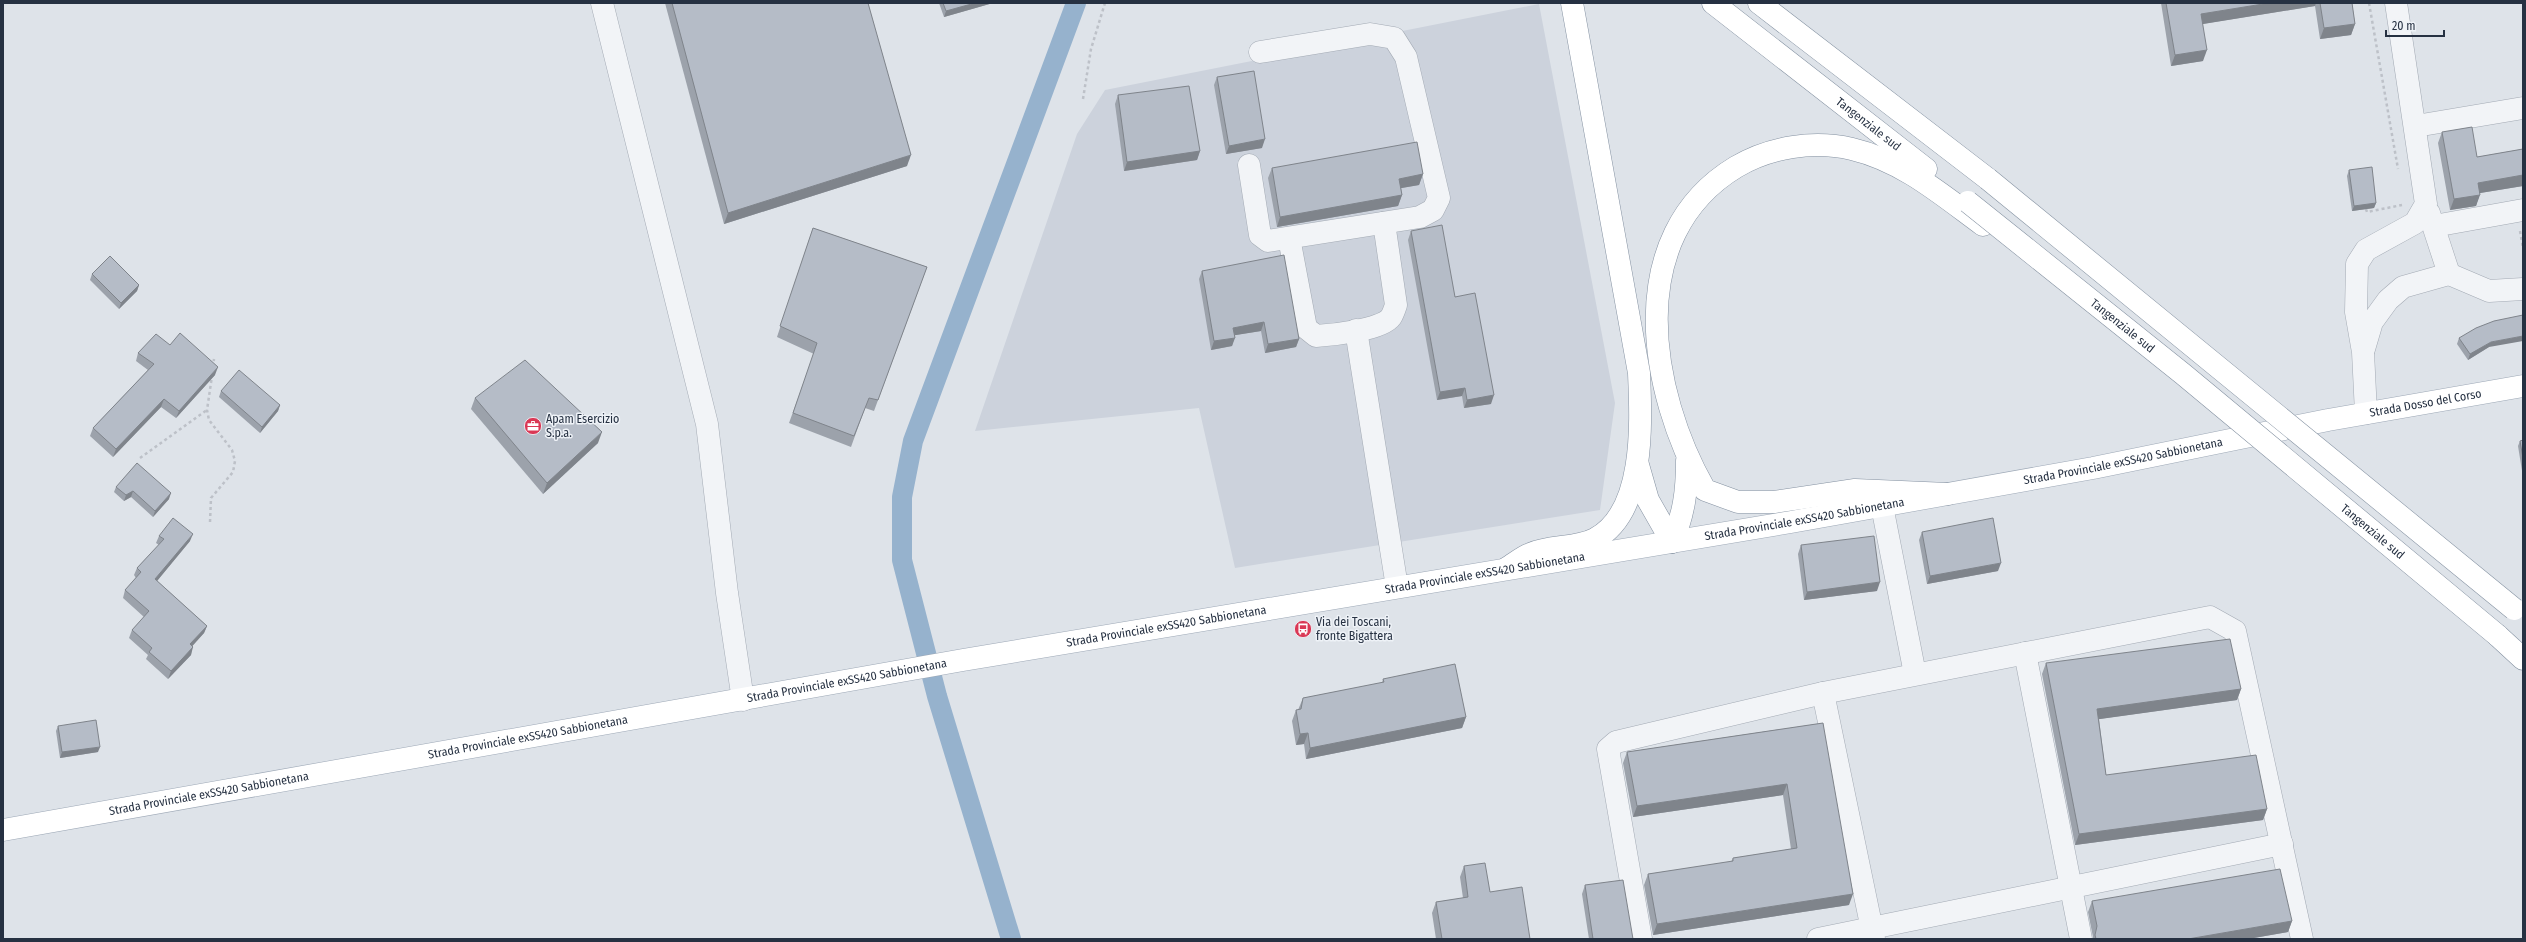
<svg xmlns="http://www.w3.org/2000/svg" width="2526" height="942" font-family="'Fira Sans Condensed',sans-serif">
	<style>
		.built { fill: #ccd2dc }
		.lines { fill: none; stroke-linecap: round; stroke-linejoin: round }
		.canal { stroke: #96b2cd; stroke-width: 20 }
		.minor-casing { stroke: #a3aab4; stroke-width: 23 }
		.major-casing { stroke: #9da8b6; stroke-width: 23 }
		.highway-casing { stroke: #8491a1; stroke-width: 23 }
		.path { stroke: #bdc1c8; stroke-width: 2.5; stroke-dasharray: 3 3; stroke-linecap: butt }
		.minor { stroke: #f2f4f7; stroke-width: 22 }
		.major { stroke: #fff; stroke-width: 22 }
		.highway { stroke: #fff; stroke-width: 22 }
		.highway-bridge-casing { stroke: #8491a1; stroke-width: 23; stroke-linecap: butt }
		.highway-bridge { stroke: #fff; stroke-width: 22 }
		.wall { fill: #9ca2ab }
		.shaded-wall { fill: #7f848b }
		.building { fill: #b5bcc7; stroke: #7f848b }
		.labels { text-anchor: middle; stroke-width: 3; stroke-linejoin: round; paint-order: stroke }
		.street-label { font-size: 12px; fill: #263142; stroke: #eef2f7 }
		.poi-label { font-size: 12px; fill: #263142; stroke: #eef2f7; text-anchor: start }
	</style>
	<rect width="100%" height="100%" fill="#dee3e9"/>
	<polygon class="built" points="1539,4 1615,403 1600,510 1235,568 1199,408 975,431 1077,134 1105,90"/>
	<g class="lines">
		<polyline class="canal" points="1011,939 937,696 902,560 902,497 913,441 1076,3"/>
		<defs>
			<g id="minor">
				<polyline points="602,3 707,424 727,593 743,700"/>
				<polyline points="2416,126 2523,108"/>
				<polyline points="1249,165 1260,235 1268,241 1420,217 1433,210 1439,198 1406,57 1394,38 1370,34 1260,52"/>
				<polyline points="2429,213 2449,274"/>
				<polyline points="2434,226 2523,210"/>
				<path d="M1289 238 1306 328 1316 336C1332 335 1382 330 1391 317 1393 314 1395 308 1396 305L1384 223"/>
				<polyline points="1356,330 1397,587"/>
				<polyline points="2364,349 2372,322 2388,300 2403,287 2449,274 2489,291 2523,289"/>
				<polyline points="2366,413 2363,352 2356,312 2357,264 2366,250 2415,223 2426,204 2396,3"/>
				<polyline points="1882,506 1915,674"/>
				<polyline points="2025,653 2081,939"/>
				<polyline points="1823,693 1874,939"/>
				<polyline points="1641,939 1608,749 1616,742 1823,693 2210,617 2235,631 2302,939"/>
				<polyline points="1818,939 2282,844"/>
			</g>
			<g id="major">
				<path id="s1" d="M3 830 963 660 1791 522 2093 468 2328 420 2523 386"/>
			</g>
			<g id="highway">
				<path id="s2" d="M1713 3 1926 169"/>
				<polyline points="1759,3 1988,179"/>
				<polyline points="1638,465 1648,500 1672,542"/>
				<path d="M1948 494 1855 490 1774 502H1738L1705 490C1649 392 1622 236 1736 167 1770 147 1813 140 1852 149 1903 161 1942 195 1983 225"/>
				<path d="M1672 542C1684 514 1687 491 1687 461"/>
				<path d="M1507 568C1514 564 1522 557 1530 554 1550 545 1576 549 1595 539 1646 512 1641 421 1639 373L1572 3"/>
				<polyline points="2497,635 2523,659"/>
			</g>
		</defs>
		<use href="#minor" class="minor-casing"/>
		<use href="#major" class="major-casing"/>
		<use href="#highway" class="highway-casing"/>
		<g class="path">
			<polyline points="2369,3 2398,169"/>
			<polyline points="1083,99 1091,49 1105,3"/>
			<polyline points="2366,209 2367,212 2402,205"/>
			<polyline points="2520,231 2523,248"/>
			<polyline points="213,367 214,359"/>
			<polyline points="140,458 207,410"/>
			<polyline points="210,522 211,498 233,472 235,461 232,450 209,420 207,410 212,376"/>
		</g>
		<use href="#minor" class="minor"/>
		<use href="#major" class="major"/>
		<use href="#highway" class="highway"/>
		<defs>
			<g id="highway-bridge">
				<polyline points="1988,179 2514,609"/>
				<path id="s3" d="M1968 202 2183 374 2497 635"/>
			</g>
		</defs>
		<use href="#highway-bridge" class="highway-bridge-casing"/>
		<use href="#highway-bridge" class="highway-bridge"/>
	</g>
	<g class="wall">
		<polygon points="665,3 868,3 907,166 724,224"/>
		<polygon points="939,3 993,3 944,17"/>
		<polygon points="2161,3 2352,3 2355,24 2351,35 2320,39 2315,6 2202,24 2203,61 2171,66"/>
		<polygon points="1217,77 1262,148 1226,154 1214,85"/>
		<polygon points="1118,95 1200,151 1197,160 1124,171 1115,104"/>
		<polygon points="2442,132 2477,157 2523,149 2523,186 2480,193 2476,206 2450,210 2438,143"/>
		<polygon points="1272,168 1423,174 1419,185 1401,188 1402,195 1398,206 1277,227 1268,178"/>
		<polygon points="2349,170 2376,203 2374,208 2352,211 2347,176"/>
		<polygon points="813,228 927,267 874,411 865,408 851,447 789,423 814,354 777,337"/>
		<polygon points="1411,231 1455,297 1491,404 1464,408 1462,396 1437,400 1408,240"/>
		<polygon points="1202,271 1299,339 1296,347 1265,353 1261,331 1235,335 1232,346 1211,350 1199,279"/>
		<polygon points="92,274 139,285 137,291 119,309 90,280"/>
		<polygon points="2459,338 2489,347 2468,360 2457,344"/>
		<polygon points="170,345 215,375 176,418 161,407 113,457 90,436 93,428 148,370 136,361 138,353"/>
		<polygon points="221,391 280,405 278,411 260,433 219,397"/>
		<polygon points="475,398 598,443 543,494 471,409"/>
		<polygon points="2523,440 2523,477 2518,446 2520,441"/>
		<polygon points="116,487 169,499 153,517 131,497 124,501 114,492"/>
		<polygon points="1922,532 1998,571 1927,584 1919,540"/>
		<polygon points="159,536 190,541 157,581 207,626 204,633 192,646 191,655 168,679 146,659 148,655 129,638 132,630 144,617 123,598 125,590 136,578 134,575 137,568 159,545 156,543"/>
		<polygon points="1801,545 1877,591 1804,600 1798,554"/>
		<polygon points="2046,663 2241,689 2237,700 2099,719 2106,775 2267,809 2263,820 2075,845 2042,674"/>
		<polygon points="1383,679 1466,717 1462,728 1306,759 1304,744 1296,745 1292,721 1296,710 1298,710 1303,698 1382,683"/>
		<polygon points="1823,723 1849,905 1653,935 1644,885 1648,874 1731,862 1733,858 1791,849 1783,795 1633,817 1623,763 1627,752"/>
		<polygon points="58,726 98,752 60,758 56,731"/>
		<polygon points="1464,866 1490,892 1530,939 1436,939 1432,913 1436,902 1463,898 1460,877"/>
		<polygon points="1585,885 1633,939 1589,939 1582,894"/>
		<polygon points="2092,901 2292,921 2288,932 2248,939 2093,939 2093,937 2088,912"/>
	</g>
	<g class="shaded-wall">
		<polygon points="975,3 993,3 944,17 946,11"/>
		<polygon points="2269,3 2316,3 2315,6 2197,25 2201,14"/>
		<polygon points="2355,24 2351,35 2320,39 2324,28"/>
		<polygon points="2207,50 2203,61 2171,66 2175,55"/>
		<polygon points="1265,139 1262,148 1226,154 1229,146"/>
		<polygon points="1200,151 1197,160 1124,171 1127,162"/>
		<polygon points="911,155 907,166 724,224 728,213"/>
		<polygon points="1423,174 1419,185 1396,189 1399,179"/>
		<polygon points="2523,175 2523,186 2474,194 2478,183"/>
		<polygon points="1402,195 1398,206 1277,227 1280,217"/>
		<polygon points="2480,195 2476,206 2450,210 2454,199"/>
		<polygon points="2376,203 2374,208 2352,211 2354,206"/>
		<polygon points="139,285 137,291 119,309 121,303"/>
		<polygon points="1264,322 1261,331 1230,336 1233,328"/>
		<polygon points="2523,336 2523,341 2489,347 2468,360 2470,354 2491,342"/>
		<polygon points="1235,338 1232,346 1211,350 1214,341"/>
		<polygon points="1299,339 1296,347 1265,353 1268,344"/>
		<polygon points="218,367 215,375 176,418 179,411"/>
		<polygon points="1465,388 1462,396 1437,400 1440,392"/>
		<polygon points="1494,395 1491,404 1464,408 1467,400"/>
		<polygon points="164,399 161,407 113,457 116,449"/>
		<polygon points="280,405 278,411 260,433 262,427"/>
		<polygon points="602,432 598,443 543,494 547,483"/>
		<polygon points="133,491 131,497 124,501 126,495"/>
		<polygon points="171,493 169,499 153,517 155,511"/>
		<polygon points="193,534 190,541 152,587 155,579"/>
		<polygon points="2001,563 1998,571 1927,584 1930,576"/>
		<polygon points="1880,582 1877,591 1804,600 1807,592"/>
		<polygon points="207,626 204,633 187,652 190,644"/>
		<polygon points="193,647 191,655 168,679 171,671"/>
		<polygon points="2241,689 2237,700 2093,720 2097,709"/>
		<polygon points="1466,717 1462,728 1306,759 1310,748"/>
		<polygon points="1308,733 1304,744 1296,745 1300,734"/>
		<polygon points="100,747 98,752 60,758 62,752"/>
		<polygon points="1787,784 1783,795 1633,817 1637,806"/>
		<polygon points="2267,809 2263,820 2075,845 2079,834"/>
		<polygon points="1853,894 1849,905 1653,935 1657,924"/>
		<polygon points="2292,921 2288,932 2248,939 2188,939"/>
	</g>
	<g class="building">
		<polygon points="672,3 868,3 911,155 728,213"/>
		<polygon points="943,3 975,3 946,11"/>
		<polygon points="2166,3 2269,3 2201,14 2207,50 2175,55"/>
		<polygon points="2320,3 2352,3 2355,24 2324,28"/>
		<polygon points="1254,71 1265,139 1229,146 1217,77"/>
		<polygon points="1189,86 1200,151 1127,162 1118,95"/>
		<polygon points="2472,127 2477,157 2523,149 2523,175 2478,183 2480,195 2454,199 2442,132"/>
		<polygon points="1417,142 1423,174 1399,179 1402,195 1280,217 1272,168"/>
		<polygon points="2372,167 2376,203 2354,206 2349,170"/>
		<polygon points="1442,225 1455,297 1475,293 1494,395 1467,400 1465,388 1440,392 1411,231"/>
		<polygon points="813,228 927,267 878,400 869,398 854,436 793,413 817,343 780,326"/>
		<polygon points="1284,255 1299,339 1268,344 1264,322 1233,328 1235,338 1214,341 1202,271"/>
		<polygon points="110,256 139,285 121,303 92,274"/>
		<polygon points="2523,315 2523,336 2491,342 2470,354 2459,338 2476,328 2494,321"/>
		<polygon points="180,333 218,367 179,411 164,399 116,449 93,428 154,364 138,353 156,334 170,345"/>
		<polygon points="525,360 602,432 547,483 475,398"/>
		<polygon points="239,370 280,405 262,427 221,391"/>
		<polygon points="2523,440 2523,458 2520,441"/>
		<polygon points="137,463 171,493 155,511 133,491 126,495 116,487"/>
		<polygon points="173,518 193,534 155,579 207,626 190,644 193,647 171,671 149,652 152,648 132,630 149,611 125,590 141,572 137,568 164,539 159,536"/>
		<polygon points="1993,518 2001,563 1930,576 1922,532"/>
		<polygon points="1874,536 1880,582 1807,592 1801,545"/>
		<polygon points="2230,639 2241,689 2097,709 2106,775 2256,755 2267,809 2079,834 2046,663"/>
		<polygon points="1455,664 1466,717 1310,748 1308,733 1300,734 1296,710 1301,709 1303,698 1384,682 1383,679"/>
		<polygon points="96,720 100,747 62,752 58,726"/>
		<polygon points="1823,723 1853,894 1657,924 1648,874 1733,861 1733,858 1797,848 1787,784 1637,806 1627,752"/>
		<polygon points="1485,863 1490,892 1522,887 1530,939 1442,939 1436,902 1468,897 1464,866"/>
		<polygon points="2280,869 2292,921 2188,939 2096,939 2095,935 2097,926 2092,901"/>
		<polygon points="1623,880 1633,939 1593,939 1585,885"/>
	</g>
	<defs>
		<symbol id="office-disc" viewBox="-11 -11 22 22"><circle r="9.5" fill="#da3855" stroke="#eef2f7"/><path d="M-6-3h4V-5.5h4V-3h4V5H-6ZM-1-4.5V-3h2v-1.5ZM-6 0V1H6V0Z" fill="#fff"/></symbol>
		<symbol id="bus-disc" viewBox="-11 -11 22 22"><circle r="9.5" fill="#da3855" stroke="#eef2f7"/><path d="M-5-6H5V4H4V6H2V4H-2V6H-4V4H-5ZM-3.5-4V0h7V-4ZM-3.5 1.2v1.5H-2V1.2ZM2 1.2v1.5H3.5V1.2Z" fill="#fff"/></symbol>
	</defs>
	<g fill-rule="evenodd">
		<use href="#office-disc" x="523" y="416" width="20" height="20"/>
		<use href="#bus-disc" x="1293" y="619" width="20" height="20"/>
	</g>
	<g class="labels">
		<g class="street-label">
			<text dy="4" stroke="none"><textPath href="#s2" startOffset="197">Tangenziale sud</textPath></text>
			<text dy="4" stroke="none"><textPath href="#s3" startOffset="198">Tangenziale sud</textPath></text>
			<text dy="4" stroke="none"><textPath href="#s1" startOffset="2460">Strada Dosso del Corso</textPath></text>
			<text dy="4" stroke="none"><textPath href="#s1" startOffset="2152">Strada Provinciale exSS420 Sabbionetana</textPath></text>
			<text dy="4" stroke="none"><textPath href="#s1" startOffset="1828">Strada Provinciale exSS420 Sabbionetana</textPath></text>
			<text dy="4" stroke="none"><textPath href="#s3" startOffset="522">Tangenziale sud</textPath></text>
			<text dy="4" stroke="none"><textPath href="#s1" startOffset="1504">Strada Provinciale exSS420 Sabbionetana</textPath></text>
			<text dy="4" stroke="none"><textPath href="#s1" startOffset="1181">Strada Provinciale exSS420 Sabbionetana</textPath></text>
			<text dy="4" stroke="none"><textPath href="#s1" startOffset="857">Strada Provinciale exSS420 Sabbionetana</textPath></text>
			<text dy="4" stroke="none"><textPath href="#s1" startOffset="533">Strada Provinciale exSS420 Sabbionetana</textPath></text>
			<text dy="4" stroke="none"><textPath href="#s1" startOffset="209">Strada Provinciale exSS420 Sabbionetana</textPath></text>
		</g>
		<g class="poi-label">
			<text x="546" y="423">Apam Esercizio<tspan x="546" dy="14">S.p.a.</tspan></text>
			<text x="1316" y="626">Via dei Toscani,<tspan x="1316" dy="14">fronte Bigattera</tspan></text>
		</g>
	</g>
	<rect width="2526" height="942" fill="none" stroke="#263142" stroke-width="8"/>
	<path d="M2386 30v6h58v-6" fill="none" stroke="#263142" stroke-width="2"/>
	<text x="2392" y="30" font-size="12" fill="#263142" stroke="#eef2f7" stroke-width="3" paint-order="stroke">20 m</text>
</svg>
